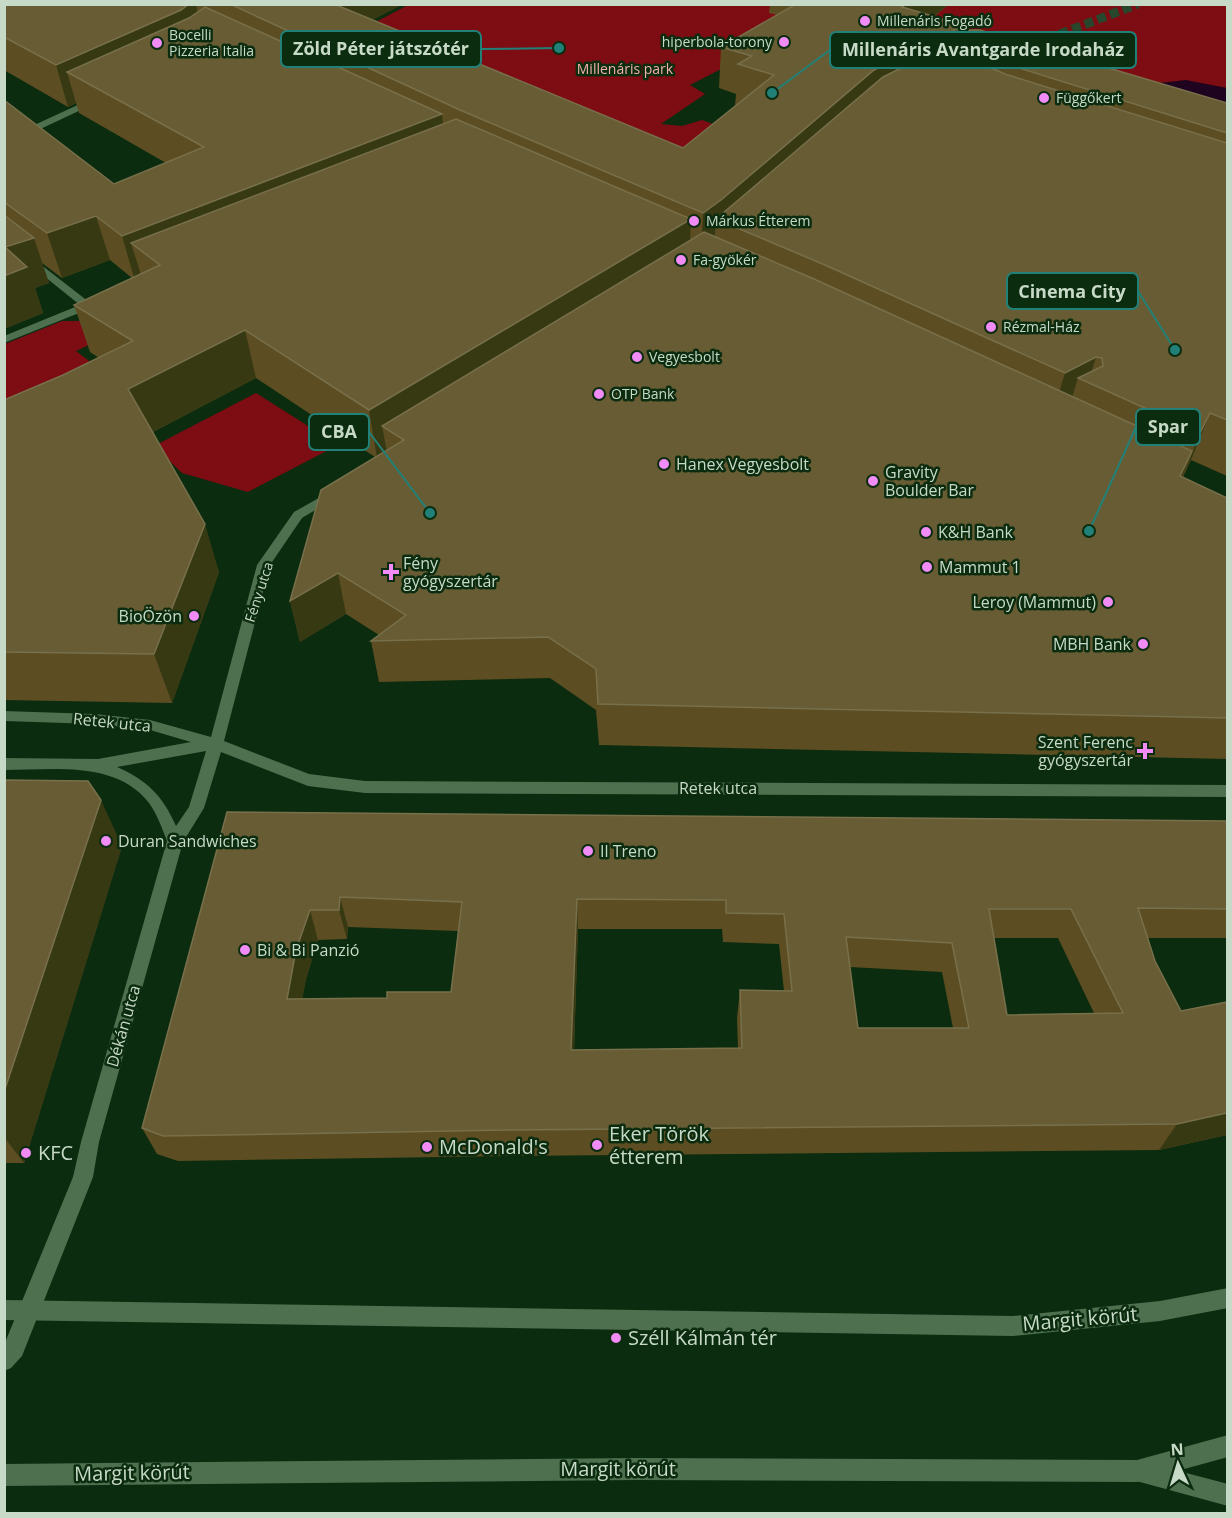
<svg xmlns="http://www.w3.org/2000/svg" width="1232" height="1518" font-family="'Open Sans',sans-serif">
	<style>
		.green { fill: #7e0c13 }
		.water { fill: #1e041f }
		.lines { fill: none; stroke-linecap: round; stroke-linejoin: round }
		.street-tunnel { stroke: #27462b; stroke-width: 9; stroke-dasharray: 9 4.5; stroke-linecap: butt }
		.lane { fill: #4e704f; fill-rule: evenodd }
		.street { fill: #4e704f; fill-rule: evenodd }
		.secondary { fill: #4e704f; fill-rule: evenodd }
		.wall { fill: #5d4d22; fill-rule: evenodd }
		.shaded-wall { fill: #373913 }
		.building { fill: #685c34; stroke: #77704b; stroke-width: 1.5; fill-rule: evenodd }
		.poi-dot { fill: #f18bf5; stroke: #0b2c0f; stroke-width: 2 }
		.labels { text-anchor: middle; stroke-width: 5; stroke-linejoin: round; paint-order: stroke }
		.far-poi-label { font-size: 14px; fill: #c7dac7; stroke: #0b2c0f; text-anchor: start }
		.far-park-label { font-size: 14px; fill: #f0afa8; stroke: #0b2c0f }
		.far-street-label { font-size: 14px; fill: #c7dac7; stroke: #0b2c0f }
		.poi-label { font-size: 16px; fill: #c7dac7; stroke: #0b2c0f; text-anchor: start }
		.street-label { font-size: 16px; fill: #c7dac7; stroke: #0b2c0f }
		.near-poi-label { font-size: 20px; fill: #c7dac7; stroke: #0b2c0f; text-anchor: start }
		.near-street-label { font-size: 20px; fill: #c7dac7; stroke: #0b2c0f }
		.leader { fill: none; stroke: #218077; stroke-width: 2 }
		.callout-dot { fill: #218077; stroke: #0b2c0f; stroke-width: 2 }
		.callout { fill: #0b2c0f; stroke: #218077; stroke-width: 2 }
		.callout-label { font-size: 18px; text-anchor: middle; font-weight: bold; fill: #c7dac7 }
	</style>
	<rect width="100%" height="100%" fill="#0b2c0f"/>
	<g class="green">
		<polygon points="410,4 1227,5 1227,170 991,77 1072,47 1038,32 959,61 723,68 690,85 705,94 661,124 682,126 702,120 718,126 669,176 364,28"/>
		<polygon points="62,321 87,321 91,344 76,351 118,383 5,434 5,344"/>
		<polygon points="256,393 338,445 248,492 182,473 154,446"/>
	</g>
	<polygon class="water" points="1186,80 1227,88 1227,107 1123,87"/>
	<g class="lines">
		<polyline class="street-tunnel" points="1047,39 1138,4"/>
		<polygon class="lane" points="1137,1460 1228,1484 1228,1506 1129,1479 1126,1471 1129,1463"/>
		<g class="street">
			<polygon points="1044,37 1051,39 1013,53 1006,51"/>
			<polygon points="95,97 99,100 98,102 4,146 4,139"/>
			<polygon points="4,236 89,302 99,301 99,305 4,343 4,336 80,305 4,244"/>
			<path d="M333 490 337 491 339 494 337 497 302 518 270 565 224 741 309 774 365 781 1228 785V797L365 793 308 786 221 752 204 808 183 842 99 1142 93 1177 22 1356 11 1368 4 1371V1345L73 1177 81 1142 167 841C162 828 157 814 149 803 116 760 52 770 4 770V758L98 759 191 742 150 730 95 724 4 721V711L95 714 150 720 211 737 257 565 294 512ZM206 751 189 807 176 826C163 796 147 780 117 767Z"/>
		</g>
		<g class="secondary">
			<polygon points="1228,1288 1228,1308 1160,1321 1013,1336 4,1320 4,1300 1013,1316 1160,1301"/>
			<polygon points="1228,1435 1228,1457 1137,1482 635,1480 4,1486 4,1464 635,1458 1137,1460"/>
		</g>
	</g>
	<g class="wall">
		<polygon points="4,4 402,4 372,20 683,148 735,106 736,94 719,88 721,47 778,15 769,13 770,4 949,4 934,17 968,30 1227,103 1227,476 1191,460 1183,477 1227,498 1227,759 599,745 596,710 550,678 379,682 371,641 379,635 346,614 300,642 290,601 375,457 256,378 153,432 219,572 172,703 4,700 4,400 63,375 99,358 90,352 74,305 132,278 110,260 62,278 42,263 49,283 35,288 43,313 4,329 4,100 114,184 166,163 79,113 76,103 68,107 4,70"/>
		<polygon points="4,780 122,846 24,1163 4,1163"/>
		<path d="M227 812 1227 821V938H1148L1155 961 1181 1011 1227 1002V1135L1159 1150 511 1156 178 1161 157 1154 142 1128ZM348 927 458 931 451 992 387 998 302 999 306 979 318 940 347 939ZM578 929H722L723 942 779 944 784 991 740 990 737 1018 738 1048 574 1050ZM994 938H1058L1094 1013 1007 1015ZM850 967 942 972 953 1028H858Z"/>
	</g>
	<g class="shaded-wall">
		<polygon points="189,4 196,4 204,41 67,72 76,103 68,107 56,65"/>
		<polygon points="327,4 402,5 332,41"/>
		<polygon points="906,4 949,4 896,47 902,7"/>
		<polygon points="957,29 950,69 716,219 714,247 701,257 703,213 874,70"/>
		<polygon points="442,114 446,157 131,243 142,278 135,281 122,236"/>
		<polygon points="96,216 110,260 62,278 47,233"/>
		<polygon points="691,219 689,265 404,440 382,426 387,452 377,458 369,410"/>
		<polygon points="34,238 49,283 35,288 43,313 4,329 5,247"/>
		<polygon points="245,330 256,378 143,437 128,389"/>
		<polygon points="1096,357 1088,383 1078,378 1068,411 1051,419 1065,373"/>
		<polygon points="1210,413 1191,460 1181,481 1200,433"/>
		<polygon points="1192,451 1176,492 1180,476"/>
		<polygon points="205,524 219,572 172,703 154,654"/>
		<polygon points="338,573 346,614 300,642 290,601"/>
		<polygon points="101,800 122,846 24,1163 4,1137 4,1092"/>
		<polygon points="340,897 348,927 347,939 339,910"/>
		<polygon points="577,899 578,929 573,1077 571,1050"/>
		<polygon points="310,910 318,940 306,979 297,1027 287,999 296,950"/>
		<polygon points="1227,1113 1227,1135 1159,1150 1177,1124"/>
	</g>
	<g class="building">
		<polygon points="4,4 189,4 181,10 56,65 4,37"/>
		<polygon points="230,4 334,4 683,148 774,75 738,64 752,56 721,47 796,4 906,4 902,7 967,26 968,30 980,30 1227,103 1227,133 1013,66 955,41 964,34 957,29 874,70 721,200 703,213 460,110"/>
		<polygon points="205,7 442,114 122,236 96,216 47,233 4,202 4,100 114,184 204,147 67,72 189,18"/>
		<polygon points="943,47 1005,74 1227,143 1227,420 1210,413 1200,433 1078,378 1103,366 1102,358 1096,357 1065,373 825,265 716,219 883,77"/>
		<polygon points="456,119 691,219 369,410 245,330 128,389 205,524 154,654 4,652 4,400 63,375 133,341 74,305 160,265 131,243"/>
		<polygon points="4,215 34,238 5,247 27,267 4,276"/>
		<polygon points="704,232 814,279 1192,451 1180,476 1227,498 1227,718 598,704 596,669 548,637 371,641 406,615 338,573 290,601 321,490 404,440 382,426"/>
		<polygon points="4,780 88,781 101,800 4,1092"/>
		<path d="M227 812 1227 821V909L1138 908 1155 961 1181 1011 1227 1002V1113L1177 1124 508 1130 163 1136 142 1128ZM340 897 462 902 451 992H387V998L287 999 296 950 310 910H339ZM577 899 726 900V913L784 914 792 991 740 990 742 1048 571 1050ZM989 909H1071L1123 1013 1007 1015ZM846 937 952 943 969 1028H858Z"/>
	</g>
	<g class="poi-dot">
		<circle cx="865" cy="21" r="6"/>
		<circle cx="784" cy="42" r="6"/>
		<circle cx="157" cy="43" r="6"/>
		<circle cx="1044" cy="98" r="6"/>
		<circle cx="694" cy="221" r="6"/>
		<circle cx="681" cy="260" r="6"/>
		<circle cx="991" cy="327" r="6"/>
		<circle cx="637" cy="357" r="6"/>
		<circle cx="599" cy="394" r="6"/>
		<circle cx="664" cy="464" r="6"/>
		<circle cx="873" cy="481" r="6"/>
		<circle cx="926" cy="532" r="6"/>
		<circle cx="927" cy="567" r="6"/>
		<path d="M388 563h6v6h6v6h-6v6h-6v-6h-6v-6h6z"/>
		<circle cx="1108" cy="602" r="6"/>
		<circle cx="194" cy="616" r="6"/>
		<circle cx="1143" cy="644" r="6"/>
		<path d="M1142 742h6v6h6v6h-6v6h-6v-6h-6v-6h6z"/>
		<circle cx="106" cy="841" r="6"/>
		<circle cx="588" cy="851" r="6"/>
		<circle cx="245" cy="950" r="6"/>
		<circle cx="597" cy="1145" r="6"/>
		<circle cx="427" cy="1147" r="6"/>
		<circle cx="26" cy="1153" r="6"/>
		<circle cx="616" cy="1338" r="6"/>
	</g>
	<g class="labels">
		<g class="far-poi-label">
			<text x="877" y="26">Millenáris Fogadó</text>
			<text x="169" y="40">Bocelli<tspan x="169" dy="16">Pizzeria Italia</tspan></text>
			<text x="772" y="47" text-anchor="end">hiperbola-torony</text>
			<text x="1056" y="103">Függőkert</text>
			<text x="706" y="226">Márkus Étterem</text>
			<text x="693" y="265">Fa-gyökér</text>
			<text x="1003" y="332">Rézmal-Ház</text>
			<text x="649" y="362">Vegyesbolt</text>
			<text x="611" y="399">OTP Bank</text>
		</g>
		<g class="far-park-label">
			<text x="625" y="74">Millenáris park</text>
		</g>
		<g class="far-street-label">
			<text transform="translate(259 592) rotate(-72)" y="5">Fény utca</text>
		</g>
		<g class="poi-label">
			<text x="676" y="470">Hanex Vegyesbolt</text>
			<text x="885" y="478">Gravity<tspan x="885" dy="18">Boulder Bar</tspan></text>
			<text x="938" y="538">K&amp;H Bank</text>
			<text x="403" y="569">Fény<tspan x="403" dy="18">gyógyszertár</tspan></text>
			<text x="939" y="573">Mammut 1</text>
			<text x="1096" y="608" text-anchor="end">Leroy (Mammut)</text>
			<text x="182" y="622" text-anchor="end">BioÖzön</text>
			<text x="1131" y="650" text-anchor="end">MBH Bank</text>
			<text x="1133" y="748" text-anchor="end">Szent Ferenc<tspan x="1133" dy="18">gyógyszertár</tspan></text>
			<text x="118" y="847">Duran Sandwiches</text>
			<text x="600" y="857">Il Treno</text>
			<text x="257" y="956">Bi &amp; Bi Panzió</text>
		</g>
		<g class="street-label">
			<text transform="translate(112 722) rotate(6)" y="6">Retek utca</text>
			<text x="718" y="794">Retek utca</text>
			<text transform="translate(123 1026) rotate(-74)" y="6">Dékán utca</text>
		</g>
		<g class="near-poi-label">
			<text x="609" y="1141">Eker Török<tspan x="609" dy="23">étterem</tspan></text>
			<text x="439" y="1154">McDonald's</text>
			<text x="38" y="1160">KFC</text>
			<text x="628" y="1345">Széll Kálmán tér</text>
		</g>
		<g class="near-street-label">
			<text transform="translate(1080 1319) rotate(-5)" y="7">Margit körút</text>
			<text x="618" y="1476">Margit körút</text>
			<text transform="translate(132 1473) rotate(-1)" y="7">Margit körút</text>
		</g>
	</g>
	<path class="leader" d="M559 48L481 49M772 93L830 50M1175 350L1138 291M1089 531L1136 427M430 513L369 432"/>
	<g class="callout-dot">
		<circle cx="559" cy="48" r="6"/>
		<circle cx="772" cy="93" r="6"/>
		<circle cx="1175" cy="350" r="6"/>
		<circle cx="1089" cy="531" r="6"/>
		<circle cx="430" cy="513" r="6"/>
	</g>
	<g class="callout">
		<rect x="281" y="31" width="200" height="36" rx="6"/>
		<rect x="830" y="32" width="306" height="36" rx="6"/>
		<rect x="1007" y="273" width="131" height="36" rx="6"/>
		<rect x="1136" y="409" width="64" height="36" rx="6"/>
		<rect x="309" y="414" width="60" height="36" rx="6"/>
	</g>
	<g class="callout-label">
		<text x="381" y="55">Zöld Péter játszótér</text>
		<text x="983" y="56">Millenáris Avantgarde Irodaház</text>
		<text x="1072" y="298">Cinema City</text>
		<text x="1168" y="433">Spar</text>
		<text x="339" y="438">CBA</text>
	</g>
	<rect width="1232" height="1518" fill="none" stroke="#c7dac7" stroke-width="12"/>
	<g transform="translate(1178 1464) rotate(356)" stroke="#0b2c0f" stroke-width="4.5" paint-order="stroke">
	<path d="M0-4.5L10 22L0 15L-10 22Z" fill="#c7dac7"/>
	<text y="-9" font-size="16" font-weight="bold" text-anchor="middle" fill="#c7dac7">N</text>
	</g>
</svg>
